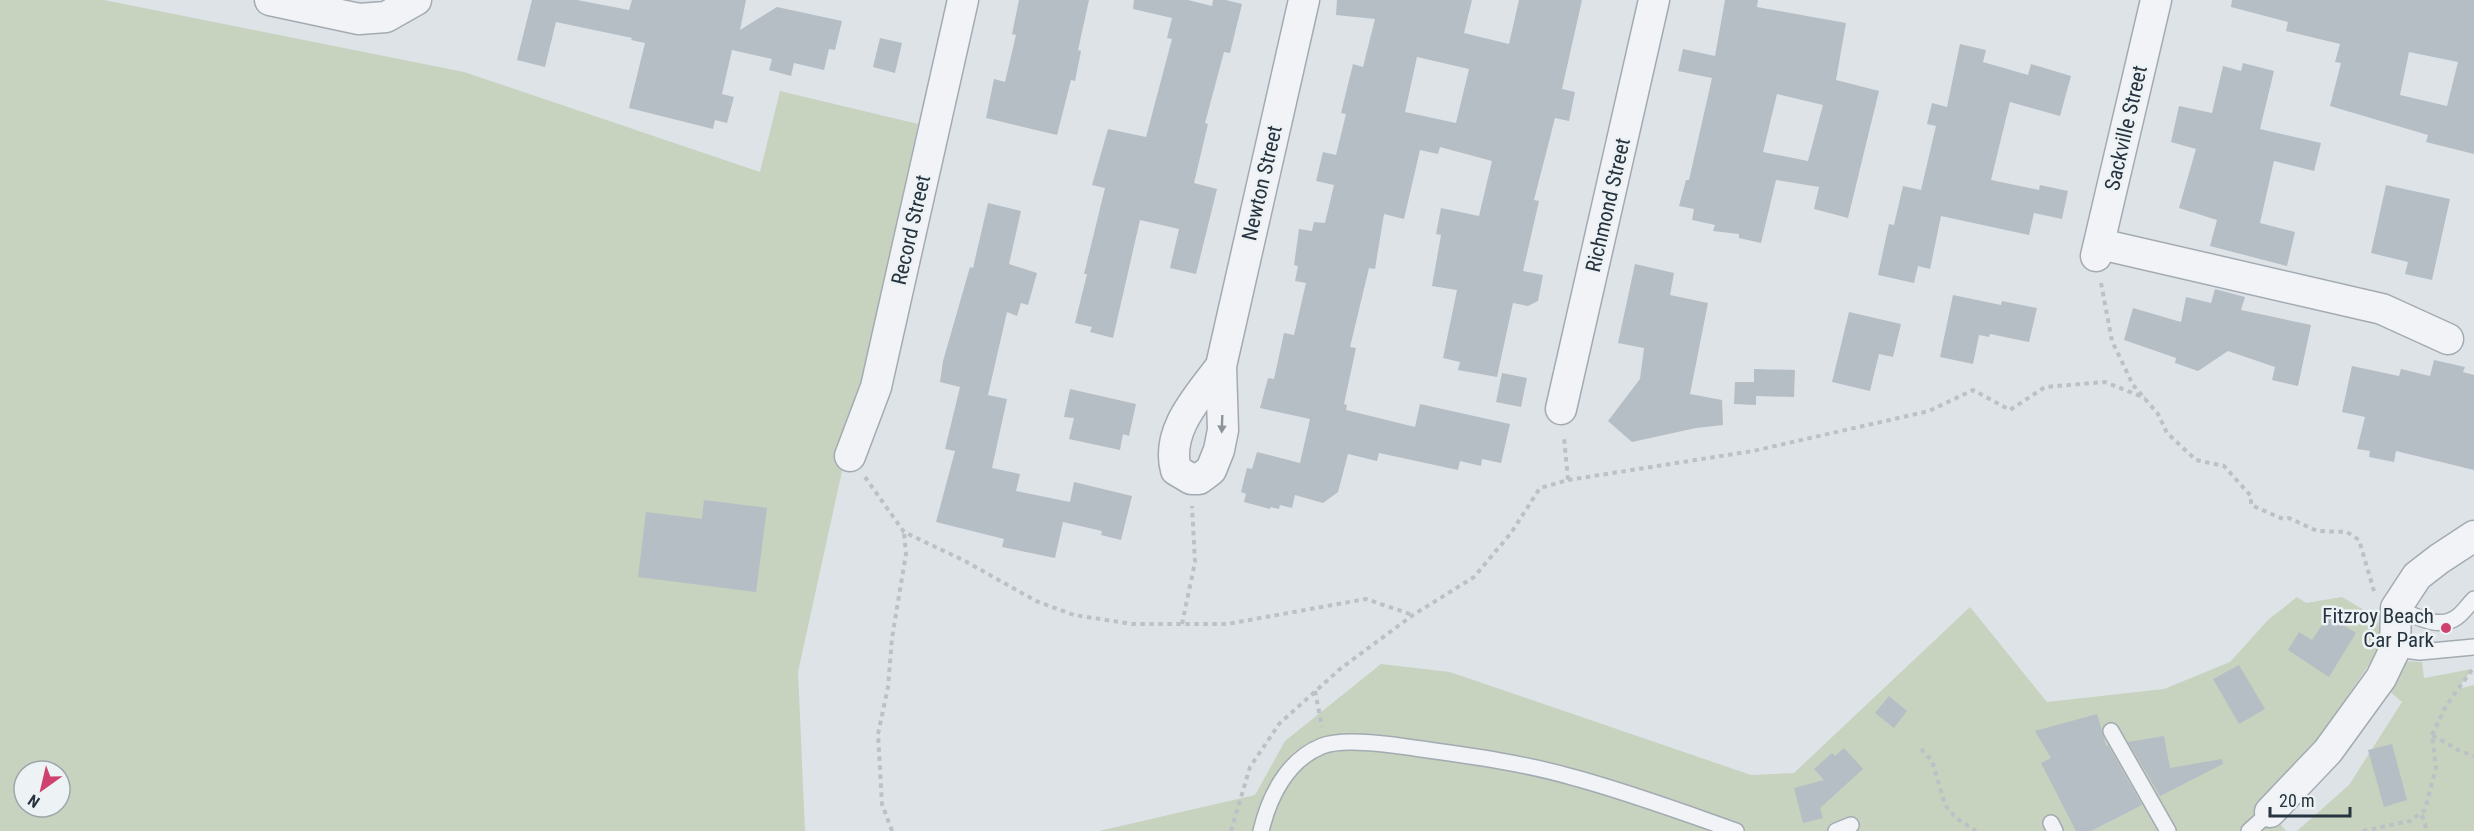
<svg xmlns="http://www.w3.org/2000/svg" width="2474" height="831" font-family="'Roboto Condensed',sans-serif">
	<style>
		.green { fill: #c7d2bf; fill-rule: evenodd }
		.building { fill: #b5bec5; fill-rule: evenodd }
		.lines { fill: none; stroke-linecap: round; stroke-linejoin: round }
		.lane-casing { stroke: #a3abb2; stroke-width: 18 }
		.street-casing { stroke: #a3abb2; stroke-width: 33 }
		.path { stroke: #bcc1c6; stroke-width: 4; stroke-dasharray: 4.5 4.5; stroke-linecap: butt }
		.lane { stroke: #f1f3f6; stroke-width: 15 }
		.street { stroke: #f1f3f6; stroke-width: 30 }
		.oneway { fill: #8c949a }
		.poi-dot { fill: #cf416e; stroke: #edf2f5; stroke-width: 2 }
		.labels { text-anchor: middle; stroke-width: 5; stroke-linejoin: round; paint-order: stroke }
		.street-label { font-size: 21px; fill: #27343f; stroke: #edf2f5 }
		.poi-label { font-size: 21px; fill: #27343f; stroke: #edf2f5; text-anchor: end }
	</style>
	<rect width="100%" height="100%" fill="#dee3e8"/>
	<g class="green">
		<path d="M0 0H104L464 72 760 172 780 91 918 124 798 672 805 831H0ZM24 771H60V807H24Z"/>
		<polygon points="2297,597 2306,603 2342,597 2377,618 2383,644 2317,741 2261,801 2286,831 1099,831 1255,795 1285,741 1381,664 1450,672 1751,775 1794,773 1970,607 2047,702 2164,689 2230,662 2268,620"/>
		<polygon points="2403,661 2422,662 2424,678 2472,669 2458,689 2474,685 2474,831 2297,831 2349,785 2402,702 2387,689"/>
	</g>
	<g class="building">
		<polygon points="532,0 577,0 629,10 632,0 746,0 740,30 777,7 842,21 835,50 829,49 824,70 794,63 791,76 769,70 772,59 732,50 722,94 734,97 727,123 715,120 713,129 629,108 645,43 631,40 632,38 556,22 545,67 517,60"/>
		<polygon points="1019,0 1089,0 1078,50 1081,51 1075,81 1071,80 1057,135 986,118 994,79 1005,82 1016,35 1012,34"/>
		<polygon points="1134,0 1188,0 1212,6 1213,0 1226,0 1242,4 1230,53 1224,52 1205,123 1208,124 1194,183 1217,189 1196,274 1170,268 1179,229 1140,220 1113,338 1090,332 1092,327 1075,323 1087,274 1084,274 1105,188 1092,185 1108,129 1146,137 1172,39 1167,38 1172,18 1133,9"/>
		<path d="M1337 0H1472L1464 33 1509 44 1519 0H1582L1562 89 1575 92 1569 121 1555 118 1534 200 1539 201 1523 271 1543 275 1538 301 1528 306 1513 303 1497 377 1458 370 1460 362 1443 358 1457 290 1432 286 1441 235 1436 234 1441 208 1479 216 1492 161 1440 147 1438 154 1420 150 1404 219 1384 214 1375 269 1369 268 1350 347 1356 348 1344 404 1347 405 1346 410 1415 427 1420 404 1510 424 1501 463 1482 459 1481 466 1460 461 1458 470 1379 453 1377 461 1348 454 1338 492 1323 503 1295 495 1292 508 1280 505 1279 509 1270 507V509L1244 502 1246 494 1241 492 1247 468 1252 469 1257 452 1300 463 1310 419 1260 408 1268 378 1274 379 1284 333 1294 335 1306 283 1295 281 1298 266 1294 265 1299 229 1312 231 1314 222 1325 223 1334 185 1316 181 1323 152 1336 155 1346 114 1341 113 1353 64 1363 67 1375 19 1336 15ZM1417 57 1469 69 1456 123 1405 112Z"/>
		<path d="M1725 0H1758L1757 7 1846 23 1836 80 1879 91 1848 218 1814 209 1819 187 1776 180 1761 243 1739 238V234L1713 231 1715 225 1692 220 1694 209 1679 206 1686 180H1689L1712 78 1678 71 1683 49 1715 56ZM1777 94 1823 105 1808 161 1763 152Z"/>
		<path d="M2232 0H2474V154L2426 142 2428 135 2330 106 2341 63 2335 62 2340 44 2286 31 2288 22 2231 7ZM2409 52 2458 62 2447 106 2400 95Z"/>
		<polygon points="880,38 902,43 895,73 873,67"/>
		<polygon points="1960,44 1986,50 1983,62 2028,75 2031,64 2071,76 2060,116 2010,102 1991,180 2039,190 2040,185 2068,191 2062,219 2034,213 2029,235 1941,216 1930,269 1918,266 1914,283 1878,275 1889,224 1894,225 1903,186 1921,190 1936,126 1927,124 1932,103 1947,107"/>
		<polygon points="2243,63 2274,71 2260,129 2321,143 2314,171 2274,161 2260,223 2295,232 2287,266 2210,246 2217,220 2179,208 2196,149 2171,142 2179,106 2212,113 2223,66 2241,71"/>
		<polygon points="2386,185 2450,199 2432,280 2405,274 2408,262 2371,253"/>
		<polygon points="988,203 1021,211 1009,264 1037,273 1028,305 1021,303 1017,316 1007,312 988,395 1007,399 992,468 1020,474 1016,491 1070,502 1074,482 1132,496 1121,540 1101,535 1102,531 1063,522 1055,558 1002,547 1004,539 936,522 955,451 945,449 960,387 940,382 943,361 970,267 973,268"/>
		<polygon points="1635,264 1674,273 1670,295 1708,303 1690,394 1722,400 1723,425 1696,428 1632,442 1608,421 1640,379 1644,348 1618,343"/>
		<polygon points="2215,289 2245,297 2241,310 2311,325 2298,386 2272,380 2275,367 2228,351 2198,371 2175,363 2176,358 2124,340 2133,308 2181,322 2186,297 2211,303"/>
		<polygon points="1953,295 2001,305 2002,301 2037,308 2029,342 1990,334 1989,337 1979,335 1973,364 1940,357"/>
		<polygon points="1849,312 1901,324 1893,357 1879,354 1870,391 1832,382"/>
		<polygon points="2434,360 2465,367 2463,372 2474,375 2474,470 2396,451 2394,462 2369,457 2370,451 2357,449 2365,417 2342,412 2352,366 2399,376 2401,369 2430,376"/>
		<polygon points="1754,369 1795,370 1794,397 1756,396 1756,405 1734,404 1735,382 1754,382"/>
		<polygon points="1502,373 1527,378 1521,407 1496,402"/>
		<polygon points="1070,389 1136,404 1129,436 1123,434 1120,450 1069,439 1074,418 1064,417"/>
		<polygon points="704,500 767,508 756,592 638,577 646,512 702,519"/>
		<polygon points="2328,616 2356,633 2329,677 2288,650 2299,632 2312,640"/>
		<polygon points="2239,665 2265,709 2239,724 2213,679"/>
		<polygon points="1889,696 1907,711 1894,728 1875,713"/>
		<polygon points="2097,714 2106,746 2108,745 2142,805 2091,831 2076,831 2041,763 2051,758 2035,731"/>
		<polygon points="2164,736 2170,768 2222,759 2223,764 2160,796 2128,742"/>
		<polygon points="2392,744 2407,800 2384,807 2368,750"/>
		<polygon points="1844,748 1863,769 1820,808 1823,818 1803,823 1794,788 1824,780 1814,769 1832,753 1835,756"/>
	</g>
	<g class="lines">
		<defs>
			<g id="lane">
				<path d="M2396 608C2414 615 2439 631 2457 617 2463 613 2468 605 2474 599"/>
				<polyline points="2395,649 2420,652 2474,647"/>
				<polyline points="2111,731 2168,831"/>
				<polyline points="2051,823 2055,831"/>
				<path d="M1261 831C1269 797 1287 760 1322 746 1344 737 1396 745 1421 749 1471 756 1523 763 1572 777 1628 792 1682 812 1736 831"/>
				<polyline points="1836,831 1851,825"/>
				<polyline points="2249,831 2270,812"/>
			</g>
			<g id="street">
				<polyline points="270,0 359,19 386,17 416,0"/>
				<polyline points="2100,244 2382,309 2448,339"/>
				<polyline points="2096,256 2156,0"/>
				<path d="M1221 366C1200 395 1165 430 1176 470L1191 479H1199L1211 470 1219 450 1223 430 1221 366 1304 0"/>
				<polyline points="1561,409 1654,0"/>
				<polyline points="850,456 876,387 963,0"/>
				<polyline points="2270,812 2328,751 2381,678 2395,649 2396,608 2417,576 2439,559 2474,536"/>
			</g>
		</defs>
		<use href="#lane" class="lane-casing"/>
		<use href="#street" class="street-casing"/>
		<g class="path">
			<polyline points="2101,283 2112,341 2133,385 2158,414 2167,433 2196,460 2224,466 2251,496 2251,505 2283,519 2289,518 2317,531 2347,532 2359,540 2374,591"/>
			<polyline points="865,477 904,532 965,561 1036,601 1074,615 1132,624 1227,624 1366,599 1413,615"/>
			<polyline points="1568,480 1753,451 1929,411 1973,390 2010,410 2045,387 2105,382 2145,398"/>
			<polyline points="1182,624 1195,562 1192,506"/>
			<polyline points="1315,691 1322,727"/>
			<polyline points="2432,735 2446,706 2474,667"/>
			<polyline points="1921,749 1932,761 1945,805 1956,818 1976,831"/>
			<polyline points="2422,815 2427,831"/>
			<polyline points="892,831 882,804 878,734 888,687 892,638 906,554 904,533"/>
			<polyline points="1231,831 1250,767 1279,724 1340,669 1413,615 1474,577 1511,533 1540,488 1568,480 1564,437"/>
			<polyline points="2363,831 2410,821 2425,810 2436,768 2432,735 2458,750 2474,756"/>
		</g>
		<use href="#lane" class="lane"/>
		<use href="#street" class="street"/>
	</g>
	<defs><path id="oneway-solid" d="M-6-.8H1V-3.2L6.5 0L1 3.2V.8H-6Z" transform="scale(1.5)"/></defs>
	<use class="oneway" href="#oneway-solid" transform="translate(1222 424) rotate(92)"/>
	<circle class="poi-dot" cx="2446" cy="628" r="6"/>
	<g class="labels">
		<g class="street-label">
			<text transform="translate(2126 128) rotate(-77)" y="7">Sackville Street</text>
			<text transform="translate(1262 183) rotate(-77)" y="7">Newton Street</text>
			<text transform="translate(1608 205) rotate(-77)" y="7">Richmond Street</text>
			<text transform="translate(911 230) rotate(-77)" y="7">Record Street</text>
		</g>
		<g class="poi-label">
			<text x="2434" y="623">Fitzroy Beach<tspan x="2434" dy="24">Car Park</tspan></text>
		</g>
	</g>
	<g transform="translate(42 789) rotate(214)"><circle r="28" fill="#edf2f5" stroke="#9ea6ac" stroke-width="1.5"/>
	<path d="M0-4.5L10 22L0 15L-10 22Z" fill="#cf416e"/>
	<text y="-9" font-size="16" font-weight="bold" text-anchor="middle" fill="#27343f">N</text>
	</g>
	<path d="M2270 807v9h80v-9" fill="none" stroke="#27343f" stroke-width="3"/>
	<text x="2279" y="807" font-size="18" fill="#27343f" stroke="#edf2f5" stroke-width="4.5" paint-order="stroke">20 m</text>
</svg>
